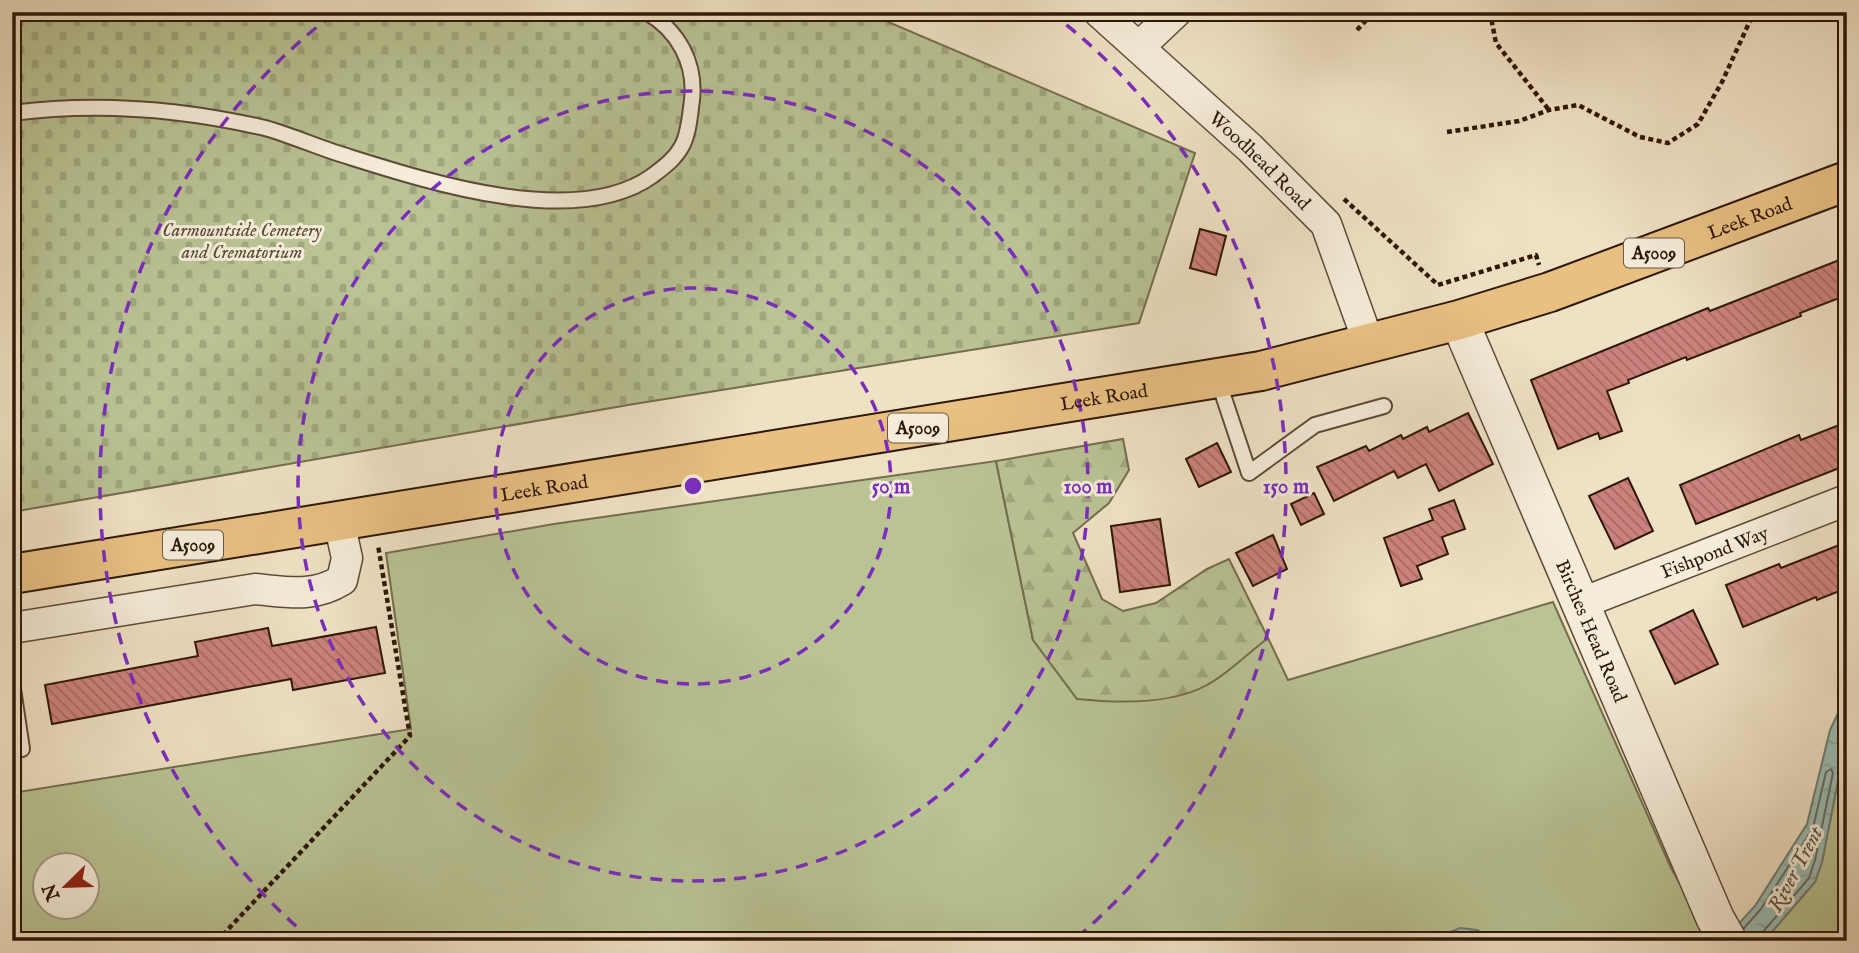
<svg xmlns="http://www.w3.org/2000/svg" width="1859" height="953" font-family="'IM FELL English',serif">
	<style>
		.grass { fill: #b9c394; stroke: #746d4d; stroke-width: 2; fill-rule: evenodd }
		.forest { fill: url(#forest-firs); stroke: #746d4d; stroke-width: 2 }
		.cemetery { fill: url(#cemetery-stones); stroke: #746d4d; stroke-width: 2 }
		.water { fill: url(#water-ripples); stroke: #6f7b70; stroke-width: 2 }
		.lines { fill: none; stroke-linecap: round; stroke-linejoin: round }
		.shore { stroke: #646a5e; stroke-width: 2 }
		.building { fill: url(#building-back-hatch); stroke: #2e1706; stroke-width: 2 }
		.service-casing { stroke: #5e4a36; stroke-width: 18 }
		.minor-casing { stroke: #5e4a36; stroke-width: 33 }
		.tertiary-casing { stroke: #5e4a36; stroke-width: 40 }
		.primary-casing { stroke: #2e1706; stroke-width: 42 }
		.path { stroke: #2e1706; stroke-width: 4.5; stroke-dasharray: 5 3.5; stroke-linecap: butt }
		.service { stroke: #f5ecd9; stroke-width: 14 }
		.minor { stroke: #f5ecd9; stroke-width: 30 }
		.tertiary { stroke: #f5ecd9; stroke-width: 37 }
		.primary { stroke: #e8c082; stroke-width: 38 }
		.ring { fill: none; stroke: #7b2cbf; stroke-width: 3.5; stroke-dasharray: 12 9 }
		.labels { text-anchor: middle; stroke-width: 6; stroke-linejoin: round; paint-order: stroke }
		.shield { fill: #f5ecd9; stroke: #6a5745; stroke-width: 2 }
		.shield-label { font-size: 18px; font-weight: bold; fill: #2e1706 }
		.street-label { font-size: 19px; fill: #2e1706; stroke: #f5ecd9 }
		.park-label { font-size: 19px; font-style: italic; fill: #584b31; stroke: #f5ecd9 }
		.water-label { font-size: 21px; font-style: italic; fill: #545144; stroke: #f5ecd9 }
		.centre { fill: #7b2cbf; stroke: #f5ecd9; stroke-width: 3.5 }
		.ring-label { font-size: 21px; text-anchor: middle; font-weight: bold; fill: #7b2cbf; stroke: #f5ecd9; stroke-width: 6; stroke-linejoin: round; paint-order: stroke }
	</style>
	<defs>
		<pattern id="forest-firs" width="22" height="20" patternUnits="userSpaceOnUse" patternTransform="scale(1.75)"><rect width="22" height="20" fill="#b9c394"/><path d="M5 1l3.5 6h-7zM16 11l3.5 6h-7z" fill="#9fa77e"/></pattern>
		<pattern id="cemetery-stones" width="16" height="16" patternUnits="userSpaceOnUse" patternTransform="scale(1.75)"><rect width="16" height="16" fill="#b9c394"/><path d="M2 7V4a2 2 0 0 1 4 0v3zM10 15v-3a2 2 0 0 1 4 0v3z" fill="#9fa77e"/></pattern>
		<pattern id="water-ripples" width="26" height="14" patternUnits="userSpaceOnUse" patternTransform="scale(1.75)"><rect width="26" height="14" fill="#9abdb6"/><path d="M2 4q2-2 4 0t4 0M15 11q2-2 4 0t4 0" fill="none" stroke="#85a29b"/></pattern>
		<pattern id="building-back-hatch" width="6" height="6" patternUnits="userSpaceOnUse" patternTransform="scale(1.75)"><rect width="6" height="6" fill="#cc827c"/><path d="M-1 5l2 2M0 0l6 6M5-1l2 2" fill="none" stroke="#a66964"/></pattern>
	</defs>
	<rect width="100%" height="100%" fill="#efe1c4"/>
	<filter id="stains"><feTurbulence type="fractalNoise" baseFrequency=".00286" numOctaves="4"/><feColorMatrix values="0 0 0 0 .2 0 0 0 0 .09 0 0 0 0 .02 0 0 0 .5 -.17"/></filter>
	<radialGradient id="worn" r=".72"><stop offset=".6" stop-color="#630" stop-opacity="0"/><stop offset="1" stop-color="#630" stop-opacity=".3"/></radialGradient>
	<g class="grass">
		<path d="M996 461 1033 640 1207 685 1268 638 1288 680 1553 602 1671 868 1713 941H1493L1477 930 1450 932 1441 941H12V793L411 729 386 553 554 524ZM46 866H88V908H46Z"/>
		<polygon points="1847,735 1847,941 1764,941 1815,882 1822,862"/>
	</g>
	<path class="forest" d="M1123 439 1129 470 1109 503 1073 533 1102 599 1123 611 1156 603 1207 569 1229 559 1268 638C1248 653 1228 674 1207 685 1171 705 1116 703 1077 699L1033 640 996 461Z"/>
	<polygon class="cemetery" points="12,12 865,12 1195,153 1139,323 634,404 12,512"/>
	<g class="water">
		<polygon points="1847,694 1847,735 1822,862 1815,882 1764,941 1723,941 1755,906 1807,824 1830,730"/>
		<polygon points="1460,928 1477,930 1493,941 1441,941 1450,932"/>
	</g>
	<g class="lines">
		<polyline class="shore" points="1744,928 1761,909 1813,828 1826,772 1831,769 1833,773 1815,860 1809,878 1762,933 1760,941"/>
	</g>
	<g class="building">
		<polygon points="1200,229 1226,236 1216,275 1190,268"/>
		<polygon points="1847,257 1847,295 1800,313 1801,316 1687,360 1686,357 1628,380 1629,383 1607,391 1622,431 1600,439 1598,433 1558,449 1531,380 1708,308 1710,311"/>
		<polygon points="1468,413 1493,464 1439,491 1426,464 1398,478 1394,471 1334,501 1317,467 1366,446 1369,451 1401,435 1403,439 1427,427 1429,432"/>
		<polygon points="1847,422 1847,465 1696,524 1680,485 1799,435 1801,440"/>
		<polygon points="1217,443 1231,472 1199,487 1186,459"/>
		<polygon points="1628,478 1653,531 1615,549 1589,496"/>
		<polygon points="1314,493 1324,514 1301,525 1291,504"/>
		<polygon points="1454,500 1465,529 1442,537 1448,554 1417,566 1422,579 1401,586 1384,538 1433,520 1429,509"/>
		<polygon points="1160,519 1170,585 1120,592 1111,526"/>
		<polygon points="1273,535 1287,569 1253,586 1236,553"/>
		<polygon points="1847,542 1847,588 1817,600 1816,597 1743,627 1726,585 1779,564 1781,568"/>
		<polygon points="1693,610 1718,664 1675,684 1650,631"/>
		<polygon points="376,627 385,673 293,690 291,679 52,724 45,685 198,656 195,642 268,628 272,646"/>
	</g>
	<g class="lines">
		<defs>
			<g id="service">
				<path d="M12 113C96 102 183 109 265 128 290 135 315 146 340 154 423 180 575 231 652 176 664 167 675 159 682 146 689 133 690 114 692 100 696 63 678 30 646 12"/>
				<polyline points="1218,380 1249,473 1315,425 1384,406"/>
				<polyline points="12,682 22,749"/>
			</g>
			<g id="minor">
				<path id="s1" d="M1099 12 1250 148 1326 224 1369 344"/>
				<polyline points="1139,47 1176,12"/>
				<path id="s2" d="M1582 603 1847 500"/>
				<path d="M12 628 255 589C288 592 313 598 342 580L347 558 339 522"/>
			</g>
			<g id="tertiary">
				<path id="s3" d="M1459 320 1715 918 1728 941"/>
			</g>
			<g id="primary">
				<path id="s4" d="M12 574 1261 371 1459 320 1550 292 1847 181"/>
			</g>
		</defs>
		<use href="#service" class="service-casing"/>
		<use href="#minor" class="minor-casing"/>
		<use href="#tertiary" class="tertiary-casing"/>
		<use href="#primary" class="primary-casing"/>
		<g class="path">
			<polyline points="1490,12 1496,43 1549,110"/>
			<polyline points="1357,30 1374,12"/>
			<polyline points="1447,132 1519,121 1549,110 1578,105 1640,137 1668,143 1698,124 1722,82 1754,12"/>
			<polyline points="1344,199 1438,285 1536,255 1539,265"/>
			<polyline points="217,941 410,736 378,545"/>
		</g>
		<use href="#service" class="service"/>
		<use href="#minor" class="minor"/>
		<use href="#tertiary" class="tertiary"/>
		<use href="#primary" class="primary"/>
	</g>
	<g class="ring">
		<circle cx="693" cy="486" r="198"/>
		<circle cx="693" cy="486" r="395"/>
		<path d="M312 940A593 593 0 0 1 336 12M1050 12A593 593 0 0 1 1074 940"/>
	</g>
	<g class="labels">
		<g class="shield">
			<rect x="1624" y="238.5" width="60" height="29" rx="5"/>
			<rect x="888" y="413.5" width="60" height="29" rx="5"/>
			<rect x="163" y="530.5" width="60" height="29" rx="5"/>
		</g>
		<g class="shield-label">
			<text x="1654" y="259">A5009</text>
			<text x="918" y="434">A5009</text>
			<text x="193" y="551">A5009</text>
		</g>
		<g class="street-label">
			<text dy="7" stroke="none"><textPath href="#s1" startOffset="219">Woodhead Road</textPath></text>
			<text dy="7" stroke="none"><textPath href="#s4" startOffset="1778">Leek Road</textPath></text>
			<text dy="7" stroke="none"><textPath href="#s4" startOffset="1106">Leek Road</textPath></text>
			<text dy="7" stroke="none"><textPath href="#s4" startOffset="539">Leek Road</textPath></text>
			<text dy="7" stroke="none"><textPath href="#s2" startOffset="142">Fishpond Way</textPath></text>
			<text dy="7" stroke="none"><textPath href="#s3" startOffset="338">Birches Head Road</textPath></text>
		</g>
		<g class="park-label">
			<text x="242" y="236">Carmountside Cemetery<tspan x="242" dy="22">and Crematorium</tspan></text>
		</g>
		<g class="water-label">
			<text transform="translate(1795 869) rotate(-62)" y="7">River Trent</text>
		</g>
	</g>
	<circle cx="693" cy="486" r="10" class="centre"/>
	<g class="ring-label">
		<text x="891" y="493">50 m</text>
		<text x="1088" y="493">100 m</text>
		<text x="1286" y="493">150 m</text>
	</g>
	<rect width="1859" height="953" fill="none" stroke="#efe1c4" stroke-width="42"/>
	<rect x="14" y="14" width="1831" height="925" fill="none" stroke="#2e1706" stroke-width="3.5"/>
	<rect x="21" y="21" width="1817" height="911" fill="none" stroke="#2e1706" stroke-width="2"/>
	<g transform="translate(66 886) rotate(247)"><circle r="33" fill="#f5ecd9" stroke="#a59785" stroke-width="2"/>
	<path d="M0-5L12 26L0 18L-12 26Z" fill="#8f2418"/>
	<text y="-10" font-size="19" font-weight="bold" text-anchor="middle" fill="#2e1706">N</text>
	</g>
	<rect width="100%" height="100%" filter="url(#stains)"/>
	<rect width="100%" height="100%" fill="url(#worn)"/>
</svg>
